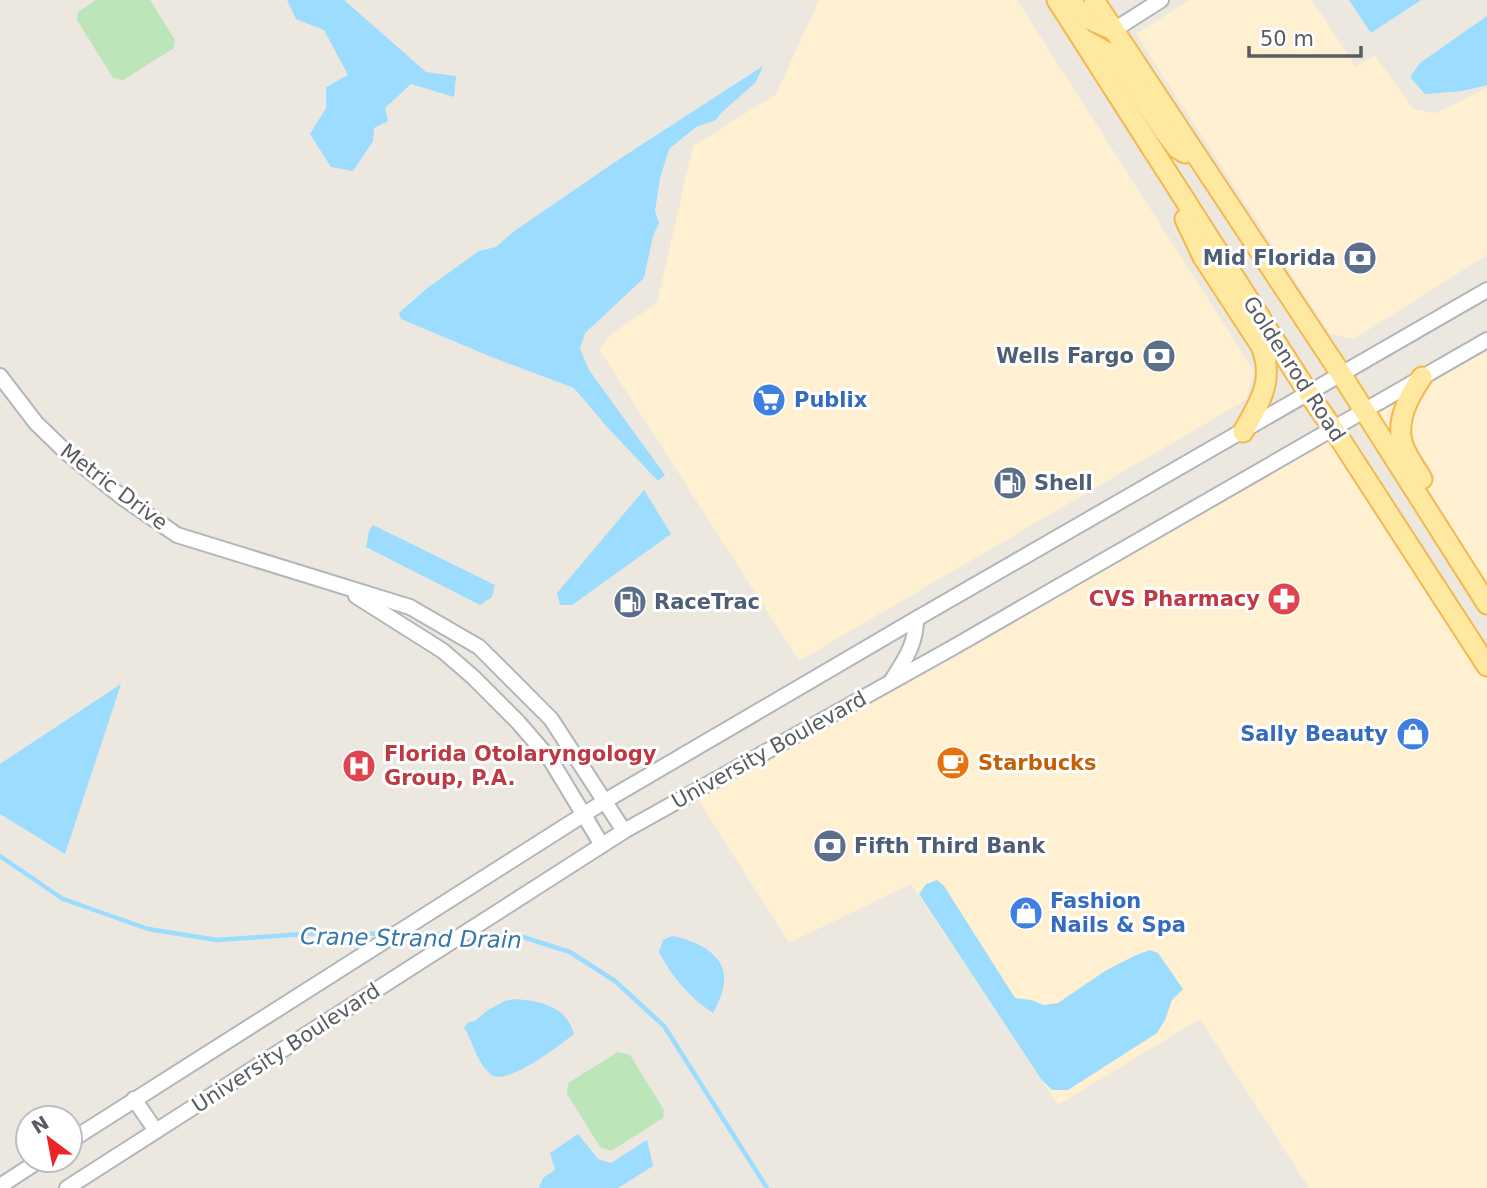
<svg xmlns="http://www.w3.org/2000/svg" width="1487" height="1188" font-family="'DejaVu Sans',sans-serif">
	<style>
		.commercial { fill: #fef0d1 }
		.green { fill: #bde5ba }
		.water { fill: #9bdcff }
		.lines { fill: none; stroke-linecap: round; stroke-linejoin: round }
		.stream { stroke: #9bdcff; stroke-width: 4.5 }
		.minor-casing { stroke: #b2b6ba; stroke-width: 18 }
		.major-casing { stroke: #f4b84f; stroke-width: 23 }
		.minor { stroke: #fff; stroke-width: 14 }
		.major { stroke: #ffe8a0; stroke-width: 19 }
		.labels { text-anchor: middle; stroke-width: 6; stroke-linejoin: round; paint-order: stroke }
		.service-label { font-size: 21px; font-weight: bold; fill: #4e5e75; stroke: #fff; text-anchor: start }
		.street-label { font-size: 21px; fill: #585c60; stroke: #fff }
		.shop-label { font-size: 21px; font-weight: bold; fill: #366cbe; stroke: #fff; text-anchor: start }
		.health-label { font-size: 21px; font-weight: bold; fill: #be3a42; stroke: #fff; text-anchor: end }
		.food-label { font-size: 21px; font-weight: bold; fill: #c56008; stroke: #fff; text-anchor: start }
		.water-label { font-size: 23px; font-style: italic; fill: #3677a9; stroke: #fff }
	</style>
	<rect width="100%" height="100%" fill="#ece8df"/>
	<g class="commercial">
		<polygon points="819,0 1017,0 1254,371 1246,400 799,661 599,349 612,333 657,303 693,146 776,94"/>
		<polygon points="1189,0 1312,0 1356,67 1375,55 1413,109 1436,113 1487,88 1487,255 1354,339 1330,334 1136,34"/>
		<polygon points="1487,334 1487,595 1366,411"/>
		<polygon points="1332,429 1487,669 1487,1188 1309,1188 1200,1019 1058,1105 911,884 789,943 696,796"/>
	</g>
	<g class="green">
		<polygon points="96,0 150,0 175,40 174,48 123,80 113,78 77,20 78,12"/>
		<polygon points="618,1052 630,1055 664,1110 663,1118 611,1151 600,1147 567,1094 568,1083"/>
	</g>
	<g class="water">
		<polygon points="287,0 344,0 426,72 456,76 454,97 411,84 385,108 388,121 374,128 373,141 353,171 331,167 310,134 326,108 326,87 348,75 324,30 296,19"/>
		<polygon points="1349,0 1421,0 1371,33"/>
		<polygon points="1487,16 1487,85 1462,91 1425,94 1410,77 1420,63"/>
		<polygon points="763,66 756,82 722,112 716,120 696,127 669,149 660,178 655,211 659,223 653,236 644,278 585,333 580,349 589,370 665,475 658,481 608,428 574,388 494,358 401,319 399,313 426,289 479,251 496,247 513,232 615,162"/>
		<polygon points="644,490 671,534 572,605 560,605 557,593"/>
		<polygon points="373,525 495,585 492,597 480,605 366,547 369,531"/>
		<polygon points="121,684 65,854 0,814 0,764"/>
		<polygon points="937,880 944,886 1015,998 1031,1000 1044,1005 1058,1003 1105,971 1134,956 1150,950 1158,953 1183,989 1172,1000 1165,1020 1157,1033 1068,1090 1052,1090 1041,1079 919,894 926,884"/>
		<path d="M672 936C693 940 721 951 724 975 725 989 719 1002 713 1013 691 999 671 976 659 952L663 940Z"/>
		<path d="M515 999C541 1001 566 1006 574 1034 560 1045 505 1088 490 1074 476 1061 473 1042 464 1027L469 1022 475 1021 488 1010 505 1001Z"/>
		<polygon points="578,1134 598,1159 611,1163 647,1140 653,1166 618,1188 539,1188 543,1178 555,1170 550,1153"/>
	</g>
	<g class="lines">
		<g class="stream">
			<polyline points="0,856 63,899 148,929 217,940 317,933 386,934"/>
			<polyline points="405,934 452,935"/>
			<polyline points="471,935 520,936 570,952 615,981 664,1026 767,1188"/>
		</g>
		<defs>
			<g id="minor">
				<polyline points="1114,30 1161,0"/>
				<polyline points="0,376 36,423 67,453 122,497 177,535 410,607 479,647 551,719 624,831"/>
				<polyline points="356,596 443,651 473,677 518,722 550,759 602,845"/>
				<path d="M892 680C905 660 916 644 916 619"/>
				<polyline points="134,1099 156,1131"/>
				<polyline points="70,1141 605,801 916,619 1487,290"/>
				<polyline points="0,1186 40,1160"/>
				<polyline points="67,1188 624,831 952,648 1487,340"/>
			</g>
			<g id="major">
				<polyline points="1057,0 1309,394 1342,442 1487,666"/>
				<path d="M1070 0C1083 18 1093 22 1114 30"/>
				<polyline points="1094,0 1341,374 1487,604"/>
				<polyline points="1083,39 1112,55 1129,78 1164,131 1177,148 1185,153"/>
				<path d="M1185 219 1203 257 1261 346C1275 380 1260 402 1243 432"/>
				<path d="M1422 479C1416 468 1407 457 1403 445 1395 421 1409 396 1422 377"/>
			</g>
		</defs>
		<use href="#minor" class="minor-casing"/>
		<use href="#major" class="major-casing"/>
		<use href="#minor" class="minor"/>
		<use href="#major" class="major"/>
	</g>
	<defs>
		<symbol id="bank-disc" viewBox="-11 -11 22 22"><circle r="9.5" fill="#5c6f8a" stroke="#fff"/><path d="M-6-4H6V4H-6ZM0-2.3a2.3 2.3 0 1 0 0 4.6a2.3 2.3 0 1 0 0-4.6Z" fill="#fff"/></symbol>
		<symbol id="supermarket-disc" viewBox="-11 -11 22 22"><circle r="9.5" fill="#3f7fe0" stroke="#fff"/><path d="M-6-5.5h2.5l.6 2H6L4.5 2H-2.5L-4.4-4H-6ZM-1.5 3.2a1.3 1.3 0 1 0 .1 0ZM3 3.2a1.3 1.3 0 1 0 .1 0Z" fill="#fff"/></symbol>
		<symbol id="fuel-disc" viewBox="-11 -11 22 22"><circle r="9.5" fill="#5c6f8a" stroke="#fff"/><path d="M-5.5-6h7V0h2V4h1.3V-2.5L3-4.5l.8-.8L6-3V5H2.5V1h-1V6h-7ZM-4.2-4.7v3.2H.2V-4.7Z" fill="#fff"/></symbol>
		<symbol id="pharmacy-disc" viewBox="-11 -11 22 22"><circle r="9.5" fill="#e0444e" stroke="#fff"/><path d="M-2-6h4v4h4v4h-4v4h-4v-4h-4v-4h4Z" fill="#fff"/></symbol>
		<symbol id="shop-disc" viewBox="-11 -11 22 22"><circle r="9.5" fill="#3f7fe0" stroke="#fff"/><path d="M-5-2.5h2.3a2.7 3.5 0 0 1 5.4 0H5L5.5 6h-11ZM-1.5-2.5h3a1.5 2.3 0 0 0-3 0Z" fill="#fff"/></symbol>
		<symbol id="cafe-disc" viewBox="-11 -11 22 22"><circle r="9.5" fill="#e8710a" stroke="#fff"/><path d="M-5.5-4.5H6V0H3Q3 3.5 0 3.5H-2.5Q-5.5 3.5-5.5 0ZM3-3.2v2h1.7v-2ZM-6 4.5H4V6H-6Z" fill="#fff"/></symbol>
		<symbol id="hospital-disc" viewBox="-11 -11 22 22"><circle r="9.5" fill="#e0444e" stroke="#fff"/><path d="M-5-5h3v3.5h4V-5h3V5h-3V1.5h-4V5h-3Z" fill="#fff"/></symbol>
	</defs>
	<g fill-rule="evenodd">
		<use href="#bank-disc" x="1341" y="239" width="38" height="38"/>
		<use href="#bank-disc" x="1140" y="337" width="38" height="38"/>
		<use href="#supermarket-disc" x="750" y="381" width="38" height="38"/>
		<use href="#fuel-disc" x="991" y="464" width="38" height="38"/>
		<use href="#pharmacy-disc" x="1265" y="580" width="38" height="38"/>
		<use href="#fuel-disc" x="611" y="583" width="38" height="38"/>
		<use href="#shop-disc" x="1394" y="715" width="38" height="38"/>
		<use href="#cafe-disc" x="934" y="744" width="38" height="38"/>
		<use href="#hospital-disc" x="340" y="747" width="38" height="38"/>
		<use href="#bank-disc" x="811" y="827" width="38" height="38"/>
		<use href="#shop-disc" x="1007" y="894" width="38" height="38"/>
	</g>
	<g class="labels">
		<g class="service-label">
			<text x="1336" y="265" text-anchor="end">Mid Florida</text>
			<text x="1134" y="363" text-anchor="end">Wells Fargo</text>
			<text x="1034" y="490">Shell</text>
			<text x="654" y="609">RaceTrac</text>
			<text x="854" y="853">Fifth Third Bank</text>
		</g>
		<g class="street-label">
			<text transform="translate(1294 369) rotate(57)" y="7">Goldenrod Road</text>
			<text transform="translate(114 487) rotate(37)" y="7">Metric Drive</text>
			<text transform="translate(769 750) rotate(-29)" y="7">University Boulevard</text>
			<text transform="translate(286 1048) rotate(-33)" y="7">University Boulevard</text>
		</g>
		<g class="shop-label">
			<text x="794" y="407">Publix</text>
			<text x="1388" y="741" text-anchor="end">Sally Beauty</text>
			<text x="1050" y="908">Fashion<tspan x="1050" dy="24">Nails &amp; Spa</tspan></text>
		</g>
		<g class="health-label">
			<text x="1260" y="606">CVS Pharmacy</text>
			<text x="384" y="761" text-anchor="start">Florida Otolaryngology<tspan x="384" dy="24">Group, P.A.</tspan></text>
		</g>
		<g class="food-label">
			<text x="978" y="770">Starbucks</text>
		</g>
		<g class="water-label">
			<text transform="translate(411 938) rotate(1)" y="8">Crane Strand Drain</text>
		</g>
	</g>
	<g transform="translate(49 1139) rotate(328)"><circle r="33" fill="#ffffff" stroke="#bcbebf" stroke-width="2"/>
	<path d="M0-5L12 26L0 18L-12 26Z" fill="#ec2425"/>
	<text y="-10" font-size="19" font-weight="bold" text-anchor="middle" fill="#585c60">N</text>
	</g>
	<path d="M1249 46v10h112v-10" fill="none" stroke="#585c60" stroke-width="3.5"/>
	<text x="1260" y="46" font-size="21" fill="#585c60" stroke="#ffffff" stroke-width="5" paint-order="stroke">50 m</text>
</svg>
